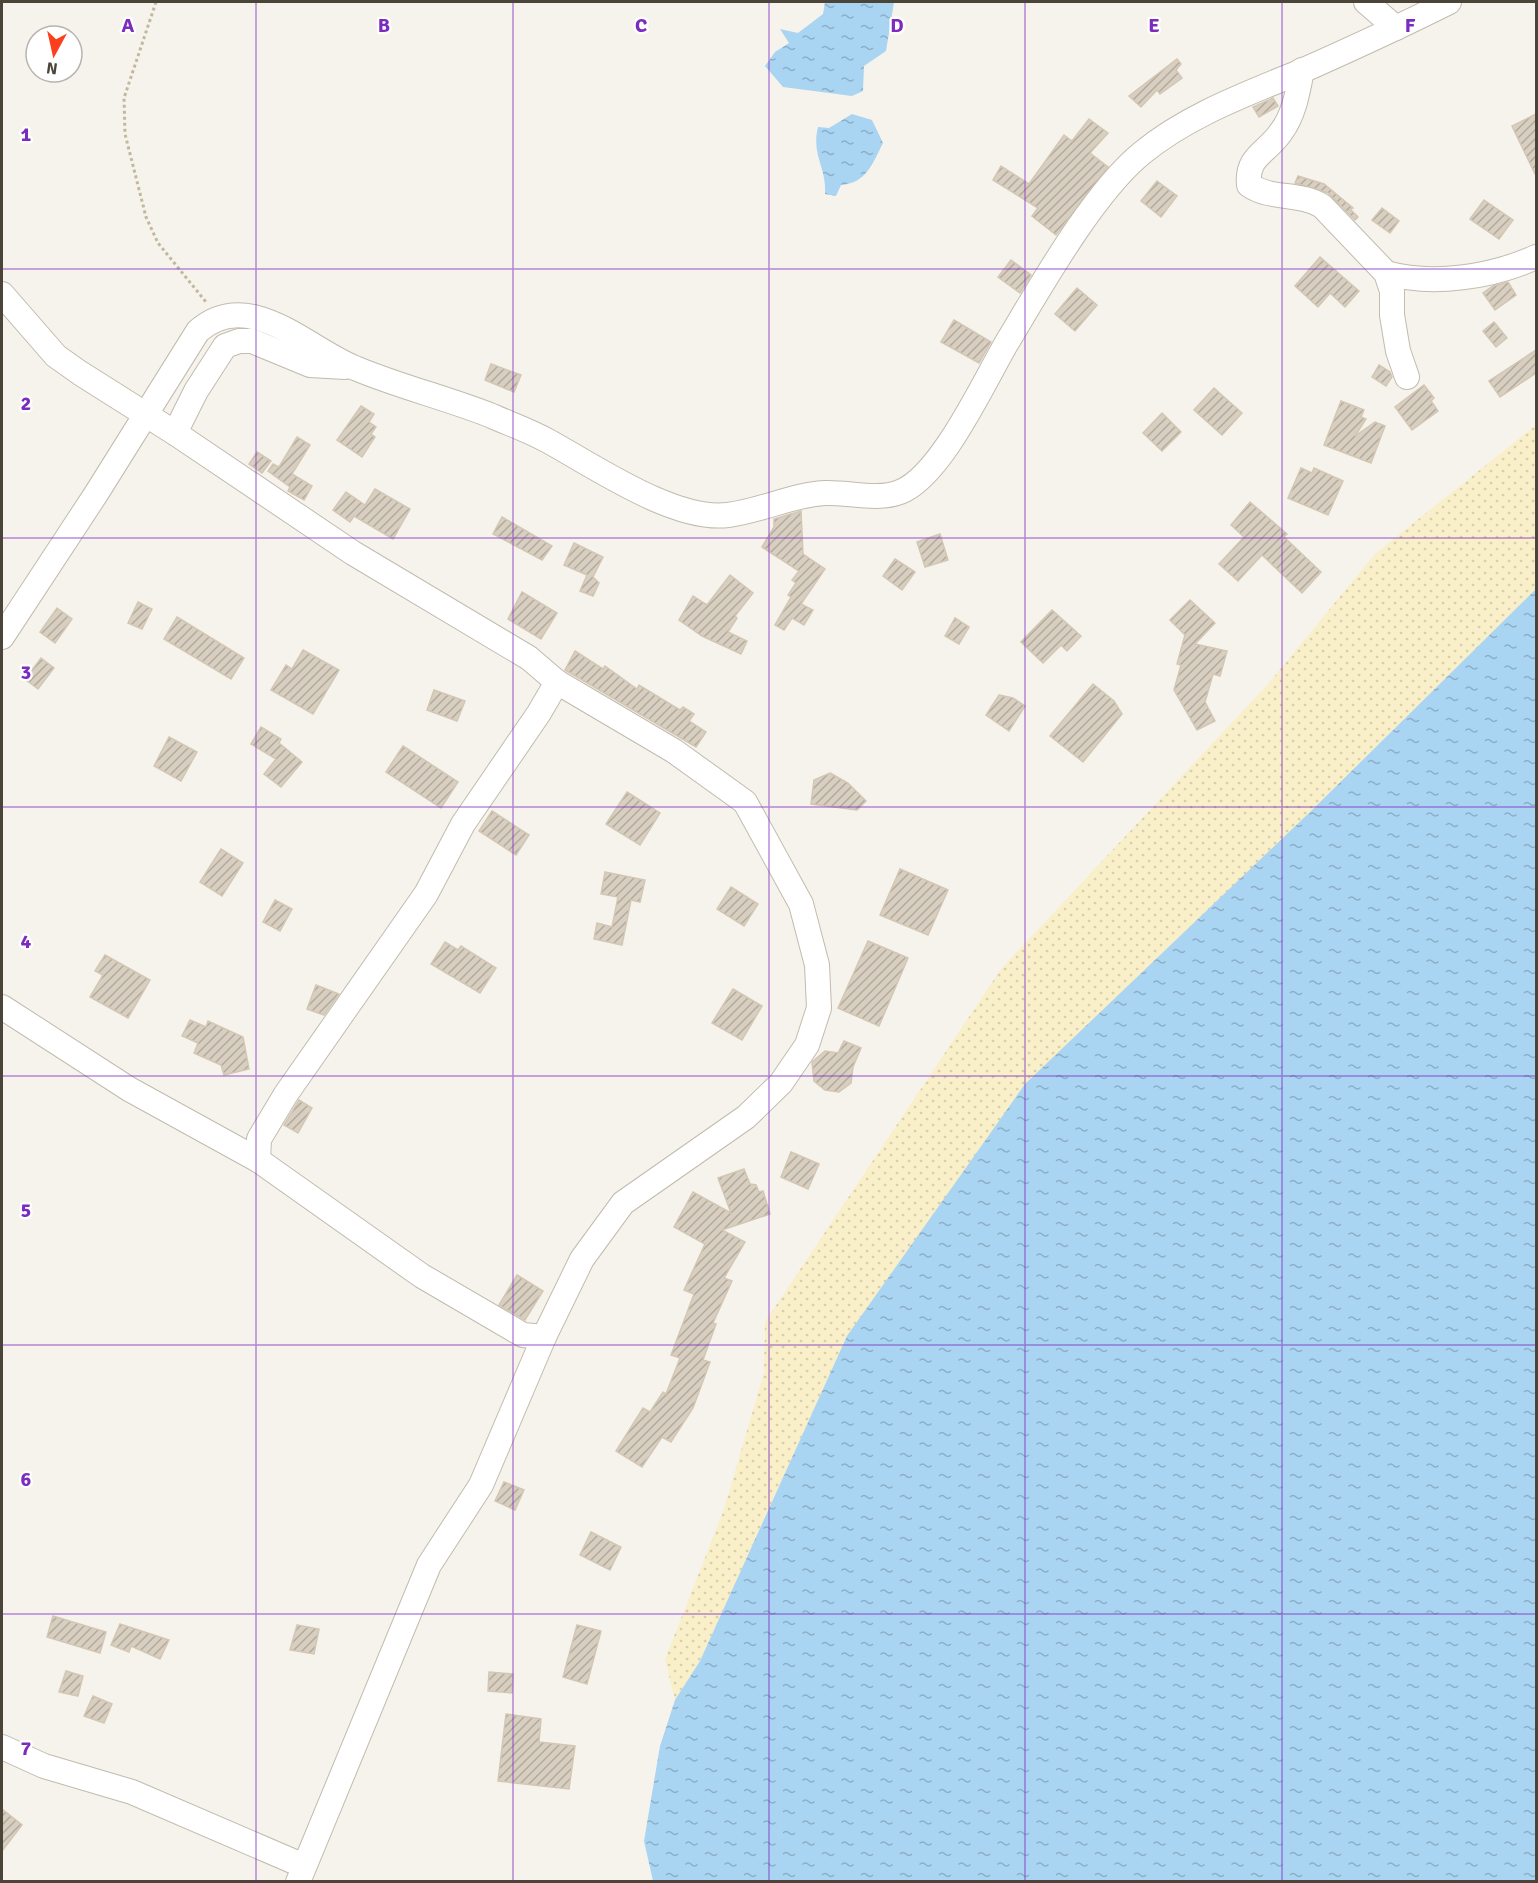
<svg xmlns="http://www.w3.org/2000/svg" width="1538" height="1883" font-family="Signika,sans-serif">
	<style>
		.sand { fill: url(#sand-dots) }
		.water { fill: url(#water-ripples) }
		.building { fill: url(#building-hatch); stroke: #d3c7b4; stroke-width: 1.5 }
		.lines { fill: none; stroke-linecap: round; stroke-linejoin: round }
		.minor-casing { stroke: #c2bbae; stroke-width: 26 }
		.path { stroke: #c4b79f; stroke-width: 3; stroke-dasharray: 3 3; stroke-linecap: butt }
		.minor { stroke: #fff; stroke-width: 24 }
		.grid { fill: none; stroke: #7b2cbf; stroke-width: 1.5; stroke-opacity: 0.55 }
		.grid-label { font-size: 20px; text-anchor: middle; font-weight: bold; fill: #7b2cbf; stroke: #fff; stroke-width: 4.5; stroke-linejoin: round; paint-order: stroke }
	</style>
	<defs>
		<pattern id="sand-dots" width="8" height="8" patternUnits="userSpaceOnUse" patternTransform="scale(1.5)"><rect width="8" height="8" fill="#f9efc9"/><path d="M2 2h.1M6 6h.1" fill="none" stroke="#d7cead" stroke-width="1.8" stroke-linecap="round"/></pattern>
		<pattern id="water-ripples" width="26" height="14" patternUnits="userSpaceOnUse" patternTransform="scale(1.5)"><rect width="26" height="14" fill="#a9d4f2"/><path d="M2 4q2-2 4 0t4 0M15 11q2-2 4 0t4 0" fill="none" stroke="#8caec5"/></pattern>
		<pattern id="building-hatch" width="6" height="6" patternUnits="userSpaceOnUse" patternTransform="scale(1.5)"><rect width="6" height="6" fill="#d8cfc1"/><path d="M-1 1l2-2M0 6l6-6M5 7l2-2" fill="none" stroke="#b1aa9e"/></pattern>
	</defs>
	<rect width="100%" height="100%" fill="#f6f3ec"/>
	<polygon class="sand" points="1536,425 1536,589 1309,813 847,1336 700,1661 675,1700 665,1659 723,1512 764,1373 765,1322 1001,969 1269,683 1375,554"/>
	<g class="water">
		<polygon points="825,2 894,2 886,51 864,66 863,91 852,96 783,87 765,66 775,52 789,43 780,29 798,33 823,14"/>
		<path d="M852 114 872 120 883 143C872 165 866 183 841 185L836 196 825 194C827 168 811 155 818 127L829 128Z"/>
		<polygon points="1536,589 1536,1881 653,1881 644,1841 660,1746 675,1700 700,1661 847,1336 1025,1084 1309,813"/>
	</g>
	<g class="building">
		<polygon points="1177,59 1181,64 1176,70 1182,78 1160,94 1157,90 1141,107 1129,96"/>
		<polygon points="1273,98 1278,106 1259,117 1253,107"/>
		<polygon points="1536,114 1536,176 1512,126"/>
		<polygon points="1089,119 1108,133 1090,153 1108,167 1056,235 1032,216 1038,208 993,180 1001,166 1029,184 1064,135 1072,141"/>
		<polygon points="1298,176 1324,184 1353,208 1350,209 1358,217 1355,220 1328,193 1295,183"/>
		<polygon points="1157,181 1177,196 1161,217 1141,201"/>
		<polygon points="1484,200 1513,220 1499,239 1470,219"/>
		<polygon points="1382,208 1399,221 1390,233 1372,220"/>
		<polygon points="1320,257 1359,291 1345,307 1330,293 1318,307 1295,286"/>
		<polygon points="1011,260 1031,275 1020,293 998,277"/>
		<polygon points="1508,282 1516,295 1495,310 1483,293 1493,286"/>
		<polygon points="1077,288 1097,305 1075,331 1055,314"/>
		<polygon points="954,320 991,342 979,363 941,342"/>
		<polygon points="1494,322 1507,338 1496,347 1483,331"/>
		<polygon points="1536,350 1536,373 1500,397 1489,381"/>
		<polygon points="491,364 521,375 514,392 485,380"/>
		<polygon points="1379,365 1390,372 1392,377 1386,386 1372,377"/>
		<polygon points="1424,385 1434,398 1431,401 1438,411 1412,430 1395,407"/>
		<polygon points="1214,388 1242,413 1222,435 1194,410"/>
		<polygon points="1341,401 1364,410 1361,417 1366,419 1355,436 1375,422 1385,426 1371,463 1324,445"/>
		<polygon points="361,406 374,414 369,422 376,427 371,434 375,437 362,457 337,440"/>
		<polygon points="1162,413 1181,432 1162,451 1143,433"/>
		<polygon points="297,437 310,445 292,474 312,486 304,500 288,491 290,487 268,471 273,464 279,467"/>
		<polygon points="257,452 271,461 262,473 249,464"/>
		<polygon points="1301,468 1312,473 1314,468 1343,481 1328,515 1288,498"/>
		<polygon points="375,489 410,509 393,539 354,516 350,522 333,510 346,492 365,505"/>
		<polygon points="1250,502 1287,534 1284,537 1321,572 1302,593 1262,555 1238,581 1219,564 1244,537 1231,525"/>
		<polygon points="801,511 803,554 825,569 801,604 813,610 804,625 792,618 784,630 775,625 791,597 788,595 796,583 792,580 799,571 762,547 774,527 774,519"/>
		<polygon points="502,517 552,546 542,560 493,534"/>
		<polygon points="940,534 948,560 925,567 917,542"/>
		<polygon points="574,543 603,557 593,577 599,583 593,596 580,591 587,575 564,565"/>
		<polygon points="895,559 915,572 902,590 883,576"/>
		<polygon points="730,575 753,593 735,616 737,618 728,632 747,641 741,654 702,636 679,620 693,596 707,605"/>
		<polygon points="522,592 557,613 541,639 508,619"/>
		<polygon points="1190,600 1215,623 1195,644 1227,651 1220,676 1213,674 1205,702 1215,721 1197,730 1174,690 1181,665 1177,664 1185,635 1170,620"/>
		<polygon points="138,602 152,609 142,629 128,623"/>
		<polygon points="57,608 72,619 55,643 40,632"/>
		<polygon points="1052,610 1081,636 1067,651 1061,645 1043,663 1021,642"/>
		<polygon points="177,617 244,658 231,679 164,639"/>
		<polygon points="955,618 969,627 959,644 945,636"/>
		<polygon points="303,650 339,670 313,714 271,690 286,665 292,669"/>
		<polygon points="575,651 603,669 605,666 637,689 639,685 680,710 683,707 694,714 689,721 706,732 696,747 565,670"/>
		<polygon points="41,658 54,668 38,689 25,679"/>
		<polygon points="1093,684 1114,701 1122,714 1083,762 1050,736"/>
		<polygon points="434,690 465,701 457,721 427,710"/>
		<polygon points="999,695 1013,698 1025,706 1009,731 986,715"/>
		<polygon points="261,727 281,739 279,743 302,762 281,787 264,774 276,759 251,744"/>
		<polygon points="169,737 197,752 181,781 154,766"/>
		<polygon points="403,746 458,782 441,808 386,772"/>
		<polygon points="830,773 848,783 866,801 857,810 811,804 814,780"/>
		<polygon points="627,792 660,813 640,845 606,824"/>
		<polygon points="492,811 529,835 516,855 479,831"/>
		<polygon points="221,849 243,863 222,896 200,882"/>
		<polygon points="900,869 948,890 928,935 880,915"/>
		<polygon points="605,872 645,880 640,902 631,900 622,945 594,939 597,923 612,927 618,897 601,894"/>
		<polygon points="731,887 758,904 744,926 717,909"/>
		<polygon points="275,900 292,909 280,931 263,922"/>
		<polygon points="868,941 908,958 879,1026 838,1008"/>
		<polygon points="445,942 458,950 461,946 496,968 480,993 431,964"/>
		<polygon points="105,955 150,980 128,1018 90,997 103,975 95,971"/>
		<polygon points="316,985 339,994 324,1015 307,1009"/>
		<polygon points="733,989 762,1006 742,1040 712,1023"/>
		<polygon points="190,1020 206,1027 208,1021 243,1037 249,1069 224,1075 221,1065 194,1053 198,1043 182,1036"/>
		<polygon points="844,1041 861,1048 853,1067 851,1083 839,1092 825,1090 814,1081 812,1062 825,1051 838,1053"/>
		<polygon points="299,1100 312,1108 298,1133 284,1125"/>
		<polygon points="791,1152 819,1164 808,1189 781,1177"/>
		<polygon points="744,1169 750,1184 756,1185 759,1192 763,1191 770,1214 722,1230 745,1242 724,1278 732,1281 713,1323 716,1324 703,1360 710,1362 693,1408 671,1442 662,1437 642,1467 616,1451 643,1408 650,1412 663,1392 666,1394 680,1358 671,1355 694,1294 684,1290 705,1244 674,1227 693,1192 731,1213 718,1178"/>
		<polygon points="517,1275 543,1291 525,1320 499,1305"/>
		<polygon points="504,1482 524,1490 515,1510 495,1501"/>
		<polygon points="591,1532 621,1547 610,1570 580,1555"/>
		<polygon points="53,1616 106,1632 100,1653 47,1637"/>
		<polygon points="120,1624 169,1640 160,1659 131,1646 129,1652 111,1645"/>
		<polygon points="297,1625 319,1629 314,1654 290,1650"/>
		<polygon points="577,1625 601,1631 587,1684 563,1677"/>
		<polygon points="66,1671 83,1676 78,1696 59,1692"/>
		<polygon points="489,1672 513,1674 512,1693 488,1691"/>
		<polygon points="93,1696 112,1704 104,1723 84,1716"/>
		<polygon points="506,1714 541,1719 539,1742 575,1746 569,1789 498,1781"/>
		<polygon points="2,1809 22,1825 2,1851"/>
	</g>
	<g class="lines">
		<defs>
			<g id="minor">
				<polyline points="1366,2 1396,28"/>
				<path d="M1302 70C1298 91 1294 115 1281 132 1267 153 1246 156 1249 185 1271 200 1299 192 1322 206L1386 273 1392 291V315L1398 351 1407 377"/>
				<path d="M1386 273C1433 286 1492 277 1536 257"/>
				<polyline points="2,294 56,356 80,373 175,433 353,553 529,658 557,682 674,751 745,802 801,904 817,965 819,1008 807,1045 781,1083 746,1117 623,1203 582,1259 544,1337 481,1485 429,1565 298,1882"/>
				<polyline points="175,433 196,391 225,346 239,341 252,341 310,365 345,367"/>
				<path d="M2 637 96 494 198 331C249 286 307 349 355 368 400 387 447 398 492 416 510 424 530 431 548 441 594 466 675 522 728 515 761 511 791 495 825 493 848 492 878 501 900 492 942 476 986 377 1009 339 1042 284 1094 192 1142 153 1187 116 1244 95 1297 73 1349 50 1399 27 1449 2"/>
				<polyline points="2,1007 129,1089 258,1160 422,1276 523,1335 544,1337"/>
				<polyline points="258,1160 259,1139 286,1094 426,894 463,824 539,713 557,682"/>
				<polyline points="2,1747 44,1766 132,1792 304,1866"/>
			</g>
		</defs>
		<use href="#minor" class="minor-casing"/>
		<polyline class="path" points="156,2 124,98 125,134 146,217 158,243 206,302"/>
		<use href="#minor" class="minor"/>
	</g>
	<path class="grid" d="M256 2V1882M513 2V1882M769 2V1882M1025 2V1882M1282 2V1882M2 269H1536M2 538H1536M2 807H1536M2 1076H1536M2 1345H1536M2 1614H1536"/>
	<g class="grid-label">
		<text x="128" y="32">A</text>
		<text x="384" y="32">B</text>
		<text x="641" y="32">C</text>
		<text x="897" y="32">D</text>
		<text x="1154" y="32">E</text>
		<text x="1410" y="32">F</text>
		<text x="26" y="141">1</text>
		<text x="26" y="410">2</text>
		<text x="26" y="679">3</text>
		<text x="26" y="948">4</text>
		<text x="26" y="1217">5</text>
		<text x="26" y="1486">6</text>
		<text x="26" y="1755">7</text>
	</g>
	<rect width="1538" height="1883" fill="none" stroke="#4b4439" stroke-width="6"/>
	<g transform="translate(54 54) rotate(188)"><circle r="28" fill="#ffffff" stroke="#b7b4b0" stroke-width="1.5"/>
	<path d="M0-4.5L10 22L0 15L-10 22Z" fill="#fc3f1d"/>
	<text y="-9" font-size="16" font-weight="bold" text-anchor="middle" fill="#4b4439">N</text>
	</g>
</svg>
